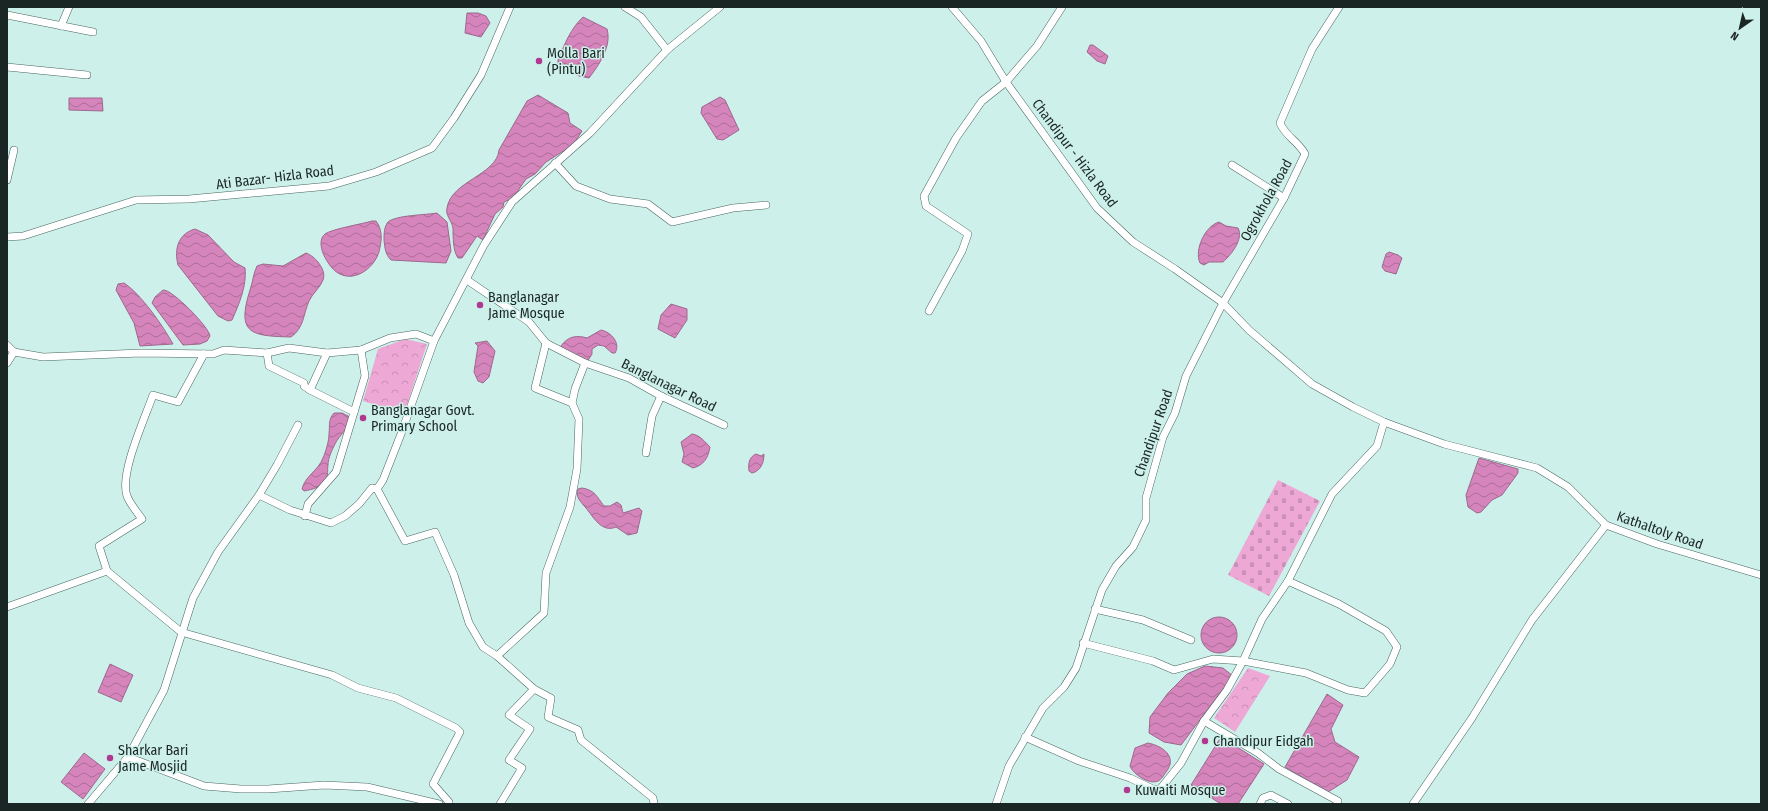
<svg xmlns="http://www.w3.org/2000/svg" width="1768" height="811" font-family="'Fira Sans Condensed',sans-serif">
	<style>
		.cemetery { fill: url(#cemetery-stones) }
		.park { fill: url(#park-crowns) }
		.water { fill: url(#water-waves); stroke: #9d688e }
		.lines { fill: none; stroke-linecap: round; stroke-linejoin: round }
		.street-casing { stroke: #486661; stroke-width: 8 }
		.street { stroke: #fff; stroke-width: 7 }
		.poi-dot { fill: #af3990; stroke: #cef0ea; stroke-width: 1.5 }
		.labels { text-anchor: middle; stroke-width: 3; stroke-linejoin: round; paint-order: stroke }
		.poi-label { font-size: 14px; fill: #1a2624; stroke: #cef0ea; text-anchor: start }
		.street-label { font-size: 14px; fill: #1a2624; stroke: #cef0ea }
	</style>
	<defs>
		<pattern id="cemetery-stones" width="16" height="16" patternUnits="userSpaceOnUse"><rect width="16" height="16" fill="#eda8d5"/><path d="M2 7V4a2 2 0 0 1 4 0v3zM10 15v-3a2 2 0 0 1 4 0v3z" fill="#cb90b7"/></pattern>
		<pattern id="park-crowns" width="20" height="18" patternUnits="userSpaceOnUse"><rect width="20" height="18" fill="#eda8d5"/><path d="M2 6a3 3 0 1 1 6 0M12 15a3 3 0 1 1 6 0" fill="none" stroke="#cb90b7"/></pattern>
		<pattern id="water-waves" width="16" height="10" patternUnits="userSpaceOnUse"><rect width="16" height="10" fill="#d585bb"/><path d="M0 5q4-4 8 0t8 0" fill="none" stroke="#ac6d98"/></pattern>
	</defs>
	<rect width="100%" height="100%" fill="#cef0ea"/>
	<polygon class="cemetery" points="1278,480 1320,501 1269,596 1228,575"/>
	<g class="park">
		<polygon points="405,339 427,344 404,414 363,401 378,349"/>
		<polygon points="1248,668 1270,676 1235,732 1214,718"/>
	</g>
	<g class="water">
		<polygon points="467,13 478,13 486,16 490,23 481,37 465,33"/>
		<path d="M583 17 607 29C612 46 599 65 589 78L579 76 558 64V60C564 45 571 28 583 17Z"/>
		<polygon points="1090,45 1093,45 1108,56 1105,64 1097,61 1087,52"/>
		<path d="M538 95 568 113 570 123 582 131 573 145 546 162 535 174 526 179 513 198 504 202 503 207 495 214 483 240 477 236 462 258H458C453 251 453 237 453 228 452 221 445 215 447 208 451 181 497 175 499 150L527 101Z"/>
		<polygon points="720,97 725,100 739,130 723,140 717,139 701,113 702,107"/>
		<polygon points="69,98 102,98 103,111 69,110"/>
		<path d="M437 213 447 222 451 251 446 263 391 260C385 254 385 248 384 240 384 234 384 227 388 222 396 215 426 215 437 213Z"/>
		<path d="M372 221H376C382 229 382 238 380 247 378 265 356 284 338 273 328 267 314 243 325 234 332 229 362 224 372 221Z"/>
		<path d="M1219 222 1226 226 1238 228C1244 239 1231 255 1223 262H1209L1204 265 1200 263C1194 250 1205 226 1219 222Z"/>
		<path d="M195 229 208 235 234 262 245 268C247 286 239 304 232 320L228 321 218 316 178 265C174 249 178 234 195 229Z"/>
		<polygon points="1389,252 1398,255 1402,258 1396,274 1385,271 1382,267 1386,254"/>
		<path d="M306 253C315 256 327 270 323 280 320 288 312 294 309 301 303 315 304 328 291 337 251 336 236 334 250 290 253 282 253 274 257 266L263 264 283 266Z"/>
		<path d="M124 283C141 294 163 326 173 344L140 346 134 323 116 290 118 284Z"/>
		<path d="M163 290C172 289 209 327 210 336L207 341 200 344 183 345 152 303 155 297Z"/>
		<polygon points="671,304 687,309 687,320 675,338 658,329 661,315"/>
		<path d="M601 330C611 332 621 343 615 353H612L604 346 598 345 592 349V354L587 362 562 348 561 346C568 336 577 335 587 338Z"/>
		<polygon points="487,341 495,351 489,377 483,383 478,381 474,372 478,346 475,343"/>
		<path d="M334 413H342L348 416C351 428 339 435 335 444 332 450 328 458 328 465 327 470 329 475 325 480 319 488 314 489 304 491L302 489C305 476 318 471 323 458 326 451 329 441 329 434 330 425 328 420 334 413Z"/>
		<path d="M692 434C700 435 705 442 710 447 708 458 704 465 693 468L682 462 684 454 681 442Z"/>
		<path d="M756 454 761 456 764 454C764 462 761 471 752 473L749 471C748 464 749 457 756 454Z"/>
		<polygon points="1479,458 1518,469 1518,473 1502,495 1492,500 1481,512 1477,513 1468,507 1466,495"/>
		<path d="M582 488C595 490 597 497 604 506H610L617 502 621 505 623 513 639 508 642 511 637 533 628 535 616 527C602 533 594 518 586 508 581 502 575 497 578 489Z"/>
		<circle cx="1219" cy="635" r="18"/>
		<polygon points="110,664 133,675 121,702 98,692"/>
		<polygon points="1205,666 1223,668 1233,676 1181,745 1164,742 1149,733 1150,717 1168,693 1187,674"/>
		<polygon points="1327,694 1343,705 1331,729 1335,742 1359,757 1347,780 1328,792 1285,767"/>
		<polygon points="1221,737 1264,764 1238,804 1221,804 1191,785"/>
		<path d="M1148 743C1163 746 1178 757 1166 772 1164 775 1161 780 1158 781 1149 785 1133 774 1130 766L1135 748Z"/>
		<polygon points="84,753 105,769 83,799 61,782"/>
	</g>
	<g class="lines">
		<defs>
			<g id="street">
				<polyline points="625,7 641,17 667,50"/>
				<polyline points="952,7 981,41 1006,82 1097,208 1133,242 1175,269 1223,303 1249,330 1312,384 1353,407 1384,422 1444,444 1537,468 1568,487 1606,525 1657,544 1761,575"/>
				<polyline points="7,15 93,32"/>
				<polyline points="61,26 69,7"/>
				<polyline points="7,67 87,75"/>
				<polyline points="555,163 576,186 610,199 648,204 672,222 733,208 766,205"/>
				<polyline points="1232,165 1284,198"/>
				<polyline points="7,180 14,150"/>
				<polyline points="7,237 23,236 136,200 189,199 329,186 376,172 432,148 454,118 481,75 510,7"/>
				<polyline points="467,280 529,322 546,343 585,363 629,378 661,396 724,425"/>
				<polyline points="929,311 962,251 968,234 926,206 924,196 956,138 982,101 1006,82 1037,46 1062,7"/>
				<polyline points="7,345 14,352 43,357 141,353 213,354 224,350 267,353 289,348 327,353"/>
				<polyline points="267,353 269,366 304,383 304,386 310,390"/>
				<polyline points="7,363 14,352"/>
				<polyline points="572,403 575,389 585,363"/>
				<polyline points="354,412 310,390 327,353 361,350 390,338 416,334 434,341"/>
				<polyline points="646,453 652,416 661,396"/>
				<polyline points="377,489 405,541 435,532 454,575 469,623 483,647 497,656"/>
				<polyline points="259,495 277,465 298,425"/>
				<polyline points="305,516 308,504 336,472 365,376 361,350"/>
				<path d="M107 571 99 546 142 519C137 512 130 504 127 496 119 474 145 418 153 395L178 402 204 354"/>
				<polyline points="7,607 107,571 181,632 332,675 358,688 396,698 456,728 460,732 433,784 449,802 448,804"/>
				<polyline points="1095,609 1143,620 1191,640"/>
				<polyline points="1083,643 1153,661 1174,670 1213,659 1243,661 1306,673 1348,690 1365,693 1390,664 1397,647 1386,631 1339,604 1288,581"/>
				<polyline points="534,689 551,698 548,717 578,730 581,740 653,798 654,804"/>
				<polyline points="1204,721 1258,753 1279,769 1338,801 1337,804"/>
				<polyline points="1025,737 1079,761 1130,778 1155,790 1161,788 1181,763 1204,721 1227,690 1243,661 1262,619 1288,581 1332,494 1377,446 1384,422"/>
				<polyline points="128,757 204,786 241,789 268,789 324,785 367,787 439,804"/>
				<polyline points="88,804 128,757 164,690 193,598 218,552 259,495 290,510 331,523 345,516 359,504 372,488 377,489 383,480 401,434 434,341 484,245 512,202 590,133 667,50 720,7"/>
				<polyline points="500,804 522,768 509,760 530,729 509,715 534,689 497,656 544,613 546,573 570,507 577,469 579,419 572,403 535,388 546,343"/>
				<path d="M996 804 1009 766 1043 708 1064 687 1076 668 1102 590 1116 566 1133 547 1146 520V498L1163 437 1175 413 1186 376 1223 303 1284 198 1305 154C1298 141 1286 137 1280 123L1312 49 1339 7"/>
				<polyline points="1260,804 1263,798 1271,795 1288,804"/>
				<polyline points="1413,804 1472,718 1532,620 1606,525"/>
			</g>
		</defs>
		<use href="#street" class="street-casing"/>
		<use href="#street" class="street"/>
	</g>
	<g class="poi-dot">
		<circle cx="539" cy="61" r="4"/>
		<circle cx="480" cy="305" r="4"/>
		<circle cx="363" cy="418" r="4"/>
		<circle cx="1205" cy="741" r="4"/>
		<circle cx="110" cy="758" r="4"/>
		<circle cx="1127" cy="790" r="4"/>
	</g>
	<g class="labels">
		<g class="poi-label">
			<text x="547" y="58">Molla Bari<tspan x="547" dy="16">(Pintu)</tspan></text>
			<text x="488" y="302">Banglanagar<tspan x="488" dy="16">Jame Mosque</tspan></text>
			<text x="371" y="415">Banglanagar Govt.<tspan x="371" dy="16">Primary School</tspan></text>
			<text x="1213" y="746">Chandipur Eidgah</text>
			<text x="118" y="755">Sharkar Bari<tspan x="118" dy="16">Jame Mosjid</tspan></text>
			<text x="1135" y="795">Kuwaiti Mosque</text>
		</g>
		<g class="street-label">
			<text transform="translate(1075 153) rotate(53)" y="5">Chandipur - Hizla Road</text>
			<text transform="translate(275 177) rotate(-7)" y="5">Ati Bazar- Hizla Road</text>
			<text transform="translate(1266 200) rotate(-61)" y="5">Ogrokhola Road</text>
			<text transform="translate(669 385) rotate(26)" y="5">Banglanagar Road</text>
			<text transform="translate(1153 433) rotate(-71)" y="5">Chandipur Road</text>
			<text transform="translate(1660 530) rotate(19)" y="5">Kathaltoly Road</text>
		</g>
	</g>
	<rect width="1768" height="811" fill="none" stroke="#1a2624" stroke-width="16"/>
	<g transform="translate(1740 28) rotate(214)" stroke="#cef0ea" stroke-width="3" paint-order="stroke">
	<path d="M0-3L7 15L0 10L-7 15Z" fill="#1a2624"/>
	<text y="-6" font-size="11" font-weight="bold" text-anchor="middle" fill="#1a2624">N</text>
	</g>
</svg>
